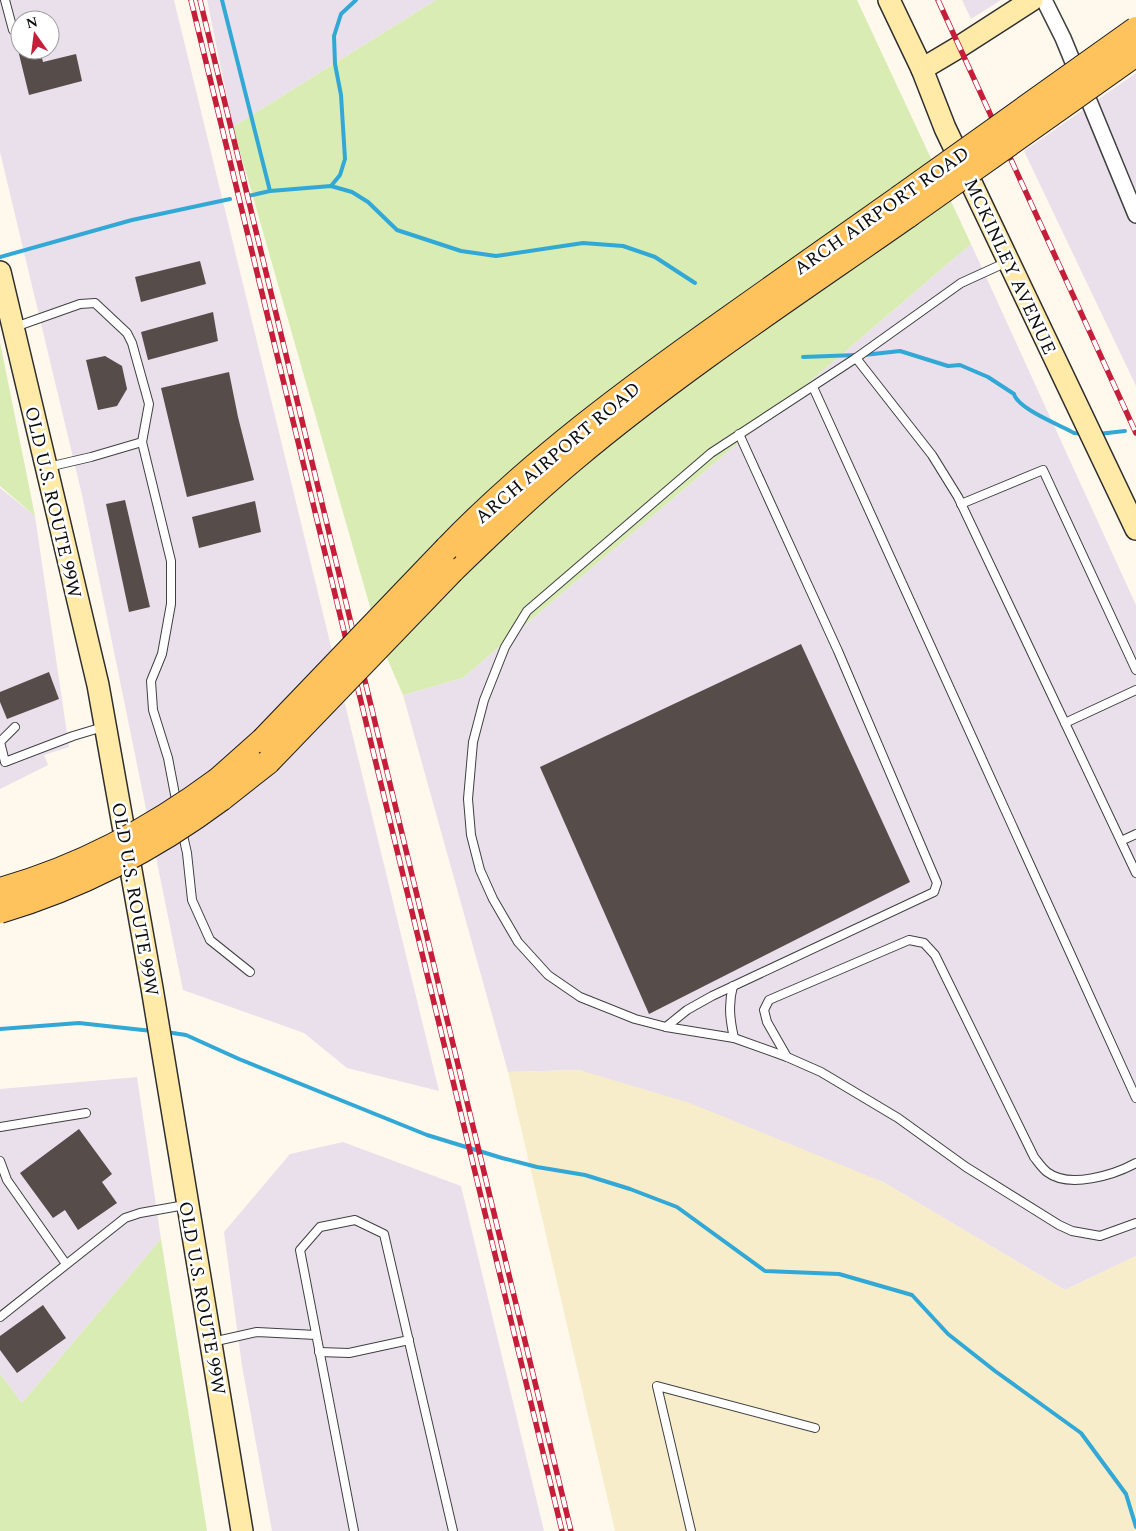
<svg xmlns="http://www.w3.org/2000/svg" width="1136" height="1531" font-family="Spectral,serif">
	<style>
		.industrial { fill: #e9e0ec; fill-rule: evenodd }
		.farmland { fill: #f7edcb }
		.green { fill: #d8ecb4 }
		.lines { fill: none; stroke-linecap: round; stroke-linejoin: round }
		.stream { stroke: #31a8d5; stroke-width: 4 }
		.building { fill: #564c49 }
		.lane-casing { stroke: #404040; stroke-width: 10 }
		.street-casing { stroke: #404040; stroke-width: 18 }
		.secondary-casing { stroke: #2f2f2f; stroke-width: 24 }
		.primary-casing { stroke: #1e1e1e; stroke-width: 26 }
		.lane { stroke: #fff; stroke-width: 8 }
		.street { stroke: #fff; stroke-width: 15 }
		.secondary { stroke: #ffeaa8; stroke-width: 21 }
		.primary { stroke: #ffc35d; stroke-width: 24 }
		.rail-casing { stroke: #c51d3a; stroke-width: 5.5 }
		.rail { stroke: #fff; stroke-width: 4; stroke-dasharray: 11; stroke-linecap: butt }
		.primary-bridge-casing { stroke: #1e1e1e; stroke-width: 26; stroke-linecap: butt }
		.primary-bridge { stroke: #ffc35d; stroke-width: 24 }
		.labels { text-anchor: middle; stroke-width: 5; stroke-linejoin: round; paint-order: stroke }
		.street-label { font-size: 19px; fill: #0d0d0d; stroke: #fff }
	</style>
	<rect width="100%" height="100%" fill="#fff9ed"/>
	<g class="industrial">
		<path d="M0 0H174L439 1091 347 1068 304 1033 183 990 82 495 0 152ZM20 20H50V50H20Z"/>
		<polygon points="207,0 436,0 233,127"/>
		<polygon points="962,0 1001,0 971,19"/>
		<polygon points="1136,73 1136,386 1024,151"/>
		<polygon points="971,244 1136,605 1136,1256 1065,1290 883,1182 579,1070 508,1072 403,695 463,678"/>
		<polygon points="0,488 35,516 69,747 44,755 48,765 0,789"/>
		<polygon points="137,1077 161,1239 22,1403 0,1374 0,1089"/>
		<polygon points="343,1142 461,1186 544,1531 272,1531 242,1366 224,1232 290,1154"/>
	</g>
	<polygon class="farmland" points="579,1070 690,1103 883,1182 1065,1290 1136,1256 1136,1531 615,1531 508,1072"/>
	<g class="green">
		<polygon points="436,0 857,0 971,244 463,678 403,695 380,642 233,127"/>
		<polygon points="0,342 35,516 0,486"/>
		<polygon points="161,1239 207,1531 0,1531 0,1374 22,1403"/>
	</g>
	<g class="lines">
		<g class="stream">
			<polyline points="222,0 270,191"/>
			<polyline points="331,186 340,175 345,159 341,95 335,64 334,36 341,14 356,0"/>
			<polyline points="248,196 270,191 331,186 352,192 368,202 397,230 461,251 496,256 583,243 623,246 655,257 695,283"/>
			<polyline points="0,257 132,220 230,199"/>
			<path d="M864 355 900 351 948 366 960 365 988 377 1014 394C1018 409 1060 425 1074 433L1084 434"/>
			<polyline points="803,357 857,355"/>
			<polyline points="1098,434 1125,431"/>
			<polyline points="0,1029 79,1023 152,1031"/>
			<polyline points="166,1032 186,1035 239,1059 427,1135 502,1158 537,1167 585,1175 630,1189 677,1207 765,1271 839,1274 912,1295 948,1334 995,1371 1081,1433 1126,1494 1136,1527"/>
		</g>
	</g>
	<g class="building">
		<polygon points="18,50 40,50 43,62 76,54 82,81 29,95"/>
		<polygon points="200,261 206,284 141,302 135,277"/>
		<polygon points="213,312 218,341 148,360 141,332"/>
		<polygon points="105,356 122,366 127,389 117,406 98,410 86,360"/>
		<polygon points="229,372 238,417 254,480 187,497 161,388"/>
		<polygon points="125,500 150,607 129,612 106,504"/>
		<polygon points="255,501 261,532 199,548 192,517"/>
		<polygon points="801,644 910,882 649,1014 540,767"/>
		<polygon points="49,672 59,699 7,719 0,702 0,692"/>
		<polygon points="79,1129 112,1174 102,1182 117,1203 78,1230 65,1210 53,1218 20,1173"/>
		<polygon points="43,1305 66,1338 17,1373 0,1350 0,1336"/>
	</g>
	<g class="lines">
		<defs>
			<g id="lane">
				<polyline points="5,0 13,30"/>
				<polyline points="1007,262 961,283 856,358 711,453 527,611 505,647 484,700 473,742 468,799 471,835 480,870 493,899 518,942 548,975 580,997 635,1019 666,1027 734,1038 787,1057 821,1072 898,1118 966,1167 1059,1225 1072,1231 1100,1236 1136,1223"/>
				<polyline points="15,327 80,304 95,303 127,333 132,343 149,404 142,442 171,561 171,604 162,654 151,681 153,710 168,758 177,805"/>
				<polyline points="856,358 932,455 958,497 1136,873"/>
				<polyline points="813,387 1136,1098"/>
				<polyline points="48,467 91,457 142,442"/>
				<polyline points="961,504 1043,470 1136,670"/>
				<polyline points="1065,723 1136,690"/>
				<polyline points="15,727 0,742 5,762 73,736 103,727"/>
				<polyline points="182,831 187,853 192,900 210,940 250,972"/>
				<polyline points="1121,841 1136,834"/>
				<path d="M733 986C728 1004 730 1020 734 1038"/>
				<polyline points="666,1027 687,1010 712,996 934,892 937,883 838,651 739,434"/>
				<path d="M787 1057 767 1022 764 1010 769 1000 909 940 924 943 935 955 1034 1157C1038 1162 1042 1168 1047 1172 1069 1189 1114 1175 1136 1163"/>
				<polyline points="0,1127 86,1113"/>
				<polyline points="0,1161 7,1180 66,1264"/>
				<polyline points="0,1317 125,1218 140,1213 185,1205"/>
				<polyline points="212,1342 257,1332 316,1335"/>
				<polyline points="319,1352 349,1353 409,1340"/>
				<polyline points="354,1531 300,1250 320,1227 355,1220 384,1234 453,1531"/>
				<polyline points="691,1531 657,1386 815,1428"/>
			</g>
			<polyline id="street" points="1044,0 1063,38 1136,215"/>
			<g id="secondary">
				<polyline points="889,0 922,69 945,128 1136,529"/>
				<polyline points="922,69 959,47 1032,0"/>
				<polyline points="0,272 98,685 152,988 242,1531"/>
			</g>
			<g id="primary">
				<path d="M447 548C531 461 630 388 729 318 785 278 842 238 899 198"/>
				<path d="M452 571C492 532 532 494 575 458 680 370 796 294 909 215"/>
				<polyline points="218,780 263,740"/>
				<polyline points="221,799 268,762"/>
			</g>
		</defs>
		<use href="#lane" class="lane-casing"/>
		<use href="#street" class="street-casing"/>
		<use href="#secondary" class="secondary-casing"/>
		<use href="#primary" class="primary-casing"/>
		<use href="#lane" class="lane"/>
		<use href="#street" class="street"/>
		<use href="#secondary" class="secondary"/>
		<use href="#primary" class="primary"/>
		<defs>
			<g id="rail">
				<polyline points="191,0 562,1531"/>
				<polyline points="200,0 571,1531"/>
				<polyline points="938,0 1136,433"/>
			</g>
		</defs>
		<use href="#rail" class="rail-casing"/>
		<use href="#rail" class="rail"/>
		<defs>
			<g id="primary-bridge">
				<polyline points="899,198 1136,29"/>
				<polyline points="909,215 1136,54"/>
				<polyline points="263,740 447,548"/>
				<polyline points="268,762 452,571"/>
				<path d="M0 890C79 868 152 829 218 780"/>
				<path d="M0 911C81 887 154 849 221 799"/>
			</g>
		</defs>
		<use href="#primary-bridge" class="primary-bridge-casing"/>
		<use href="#primary-bridge" class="primary-bridge"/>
	</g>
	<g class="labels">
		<g class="street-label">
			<text transform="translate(881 210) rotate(-35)" y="7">ARCH AIRPORT ROAD</text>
			<text transform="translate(1011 266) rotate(65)" y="7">MCKINLEY AVENUE</text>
			<text transform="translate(557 452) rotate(-40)" y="7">ARCH AIRPORT ROAD</text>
			<text transform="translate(54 502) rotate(77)" y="7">OLD U.S. ROUTE 99W</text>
			<text transform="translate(136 899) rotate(80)" y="7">OLD U.S. ROUTE 99W</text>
			<text transform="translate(203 1298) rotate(80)" y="7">OLD U.S. ROUTE 99W</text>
		</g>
	</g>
	<g transform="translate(35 35) rotate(346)"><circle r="24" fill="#ffffff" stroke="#9e9e9e"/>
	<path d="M0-4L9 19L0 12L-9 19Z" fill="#c51d3a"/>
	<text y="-8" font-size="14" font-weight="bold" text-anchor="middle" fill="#0d0d0d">N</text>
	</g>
</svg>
